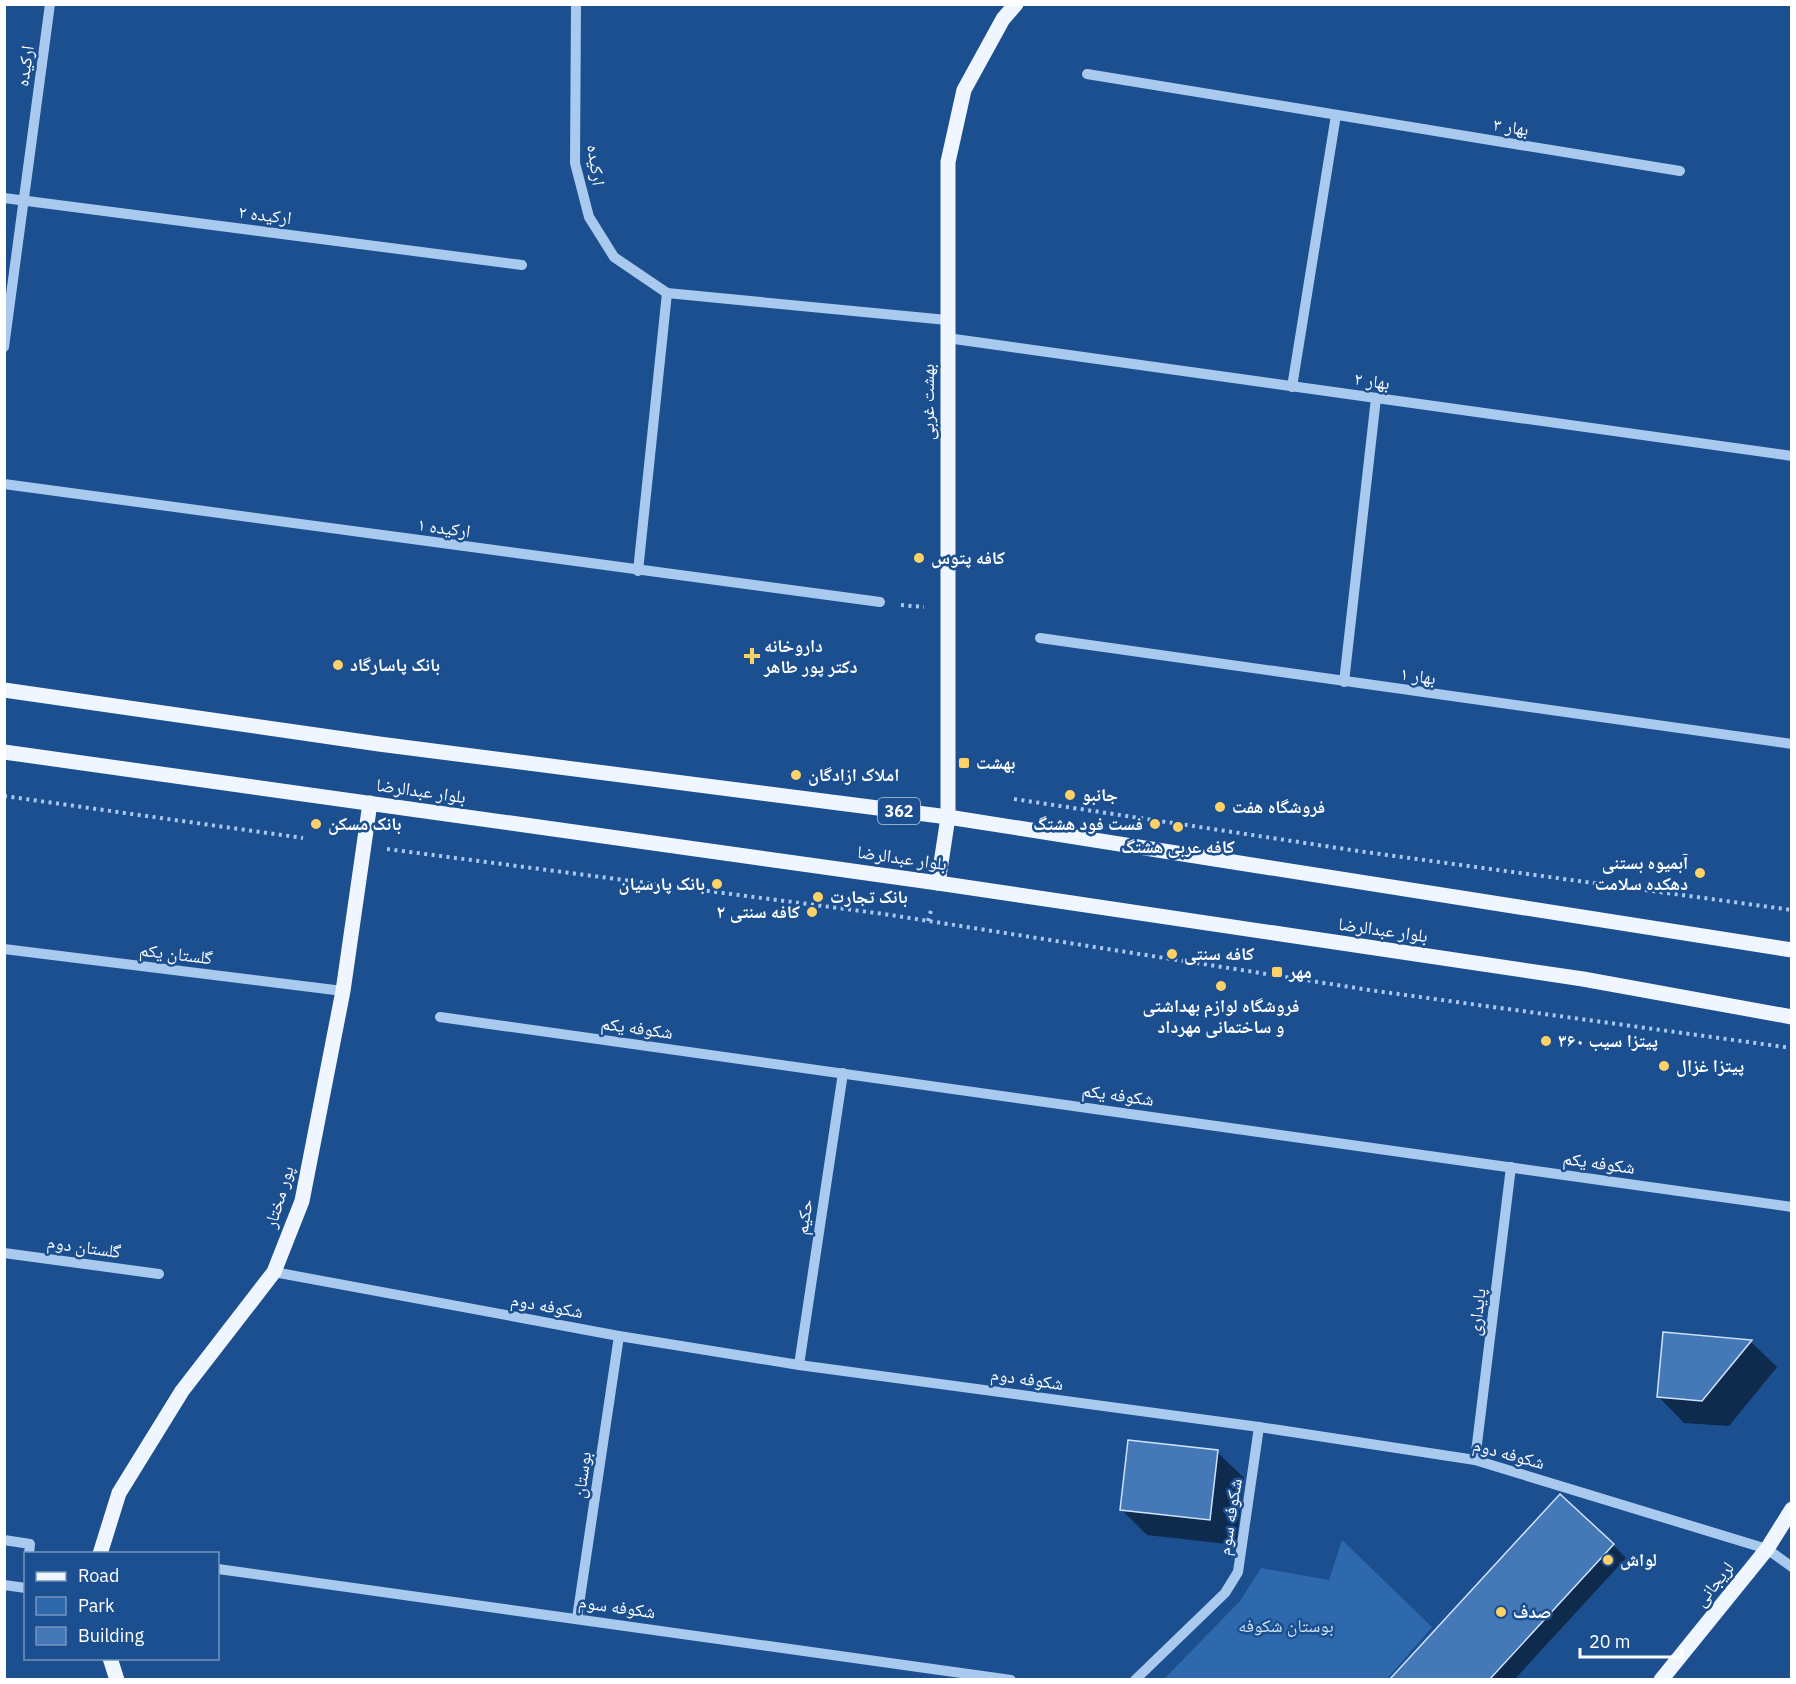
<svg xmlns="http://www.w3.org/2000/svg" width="1796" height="1684" font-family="'IBM Plex Sans','Noto Naskh Arabic',sans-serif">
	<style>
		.green { fill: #2e69ad }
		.shadow { fill: #0007 }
		.building { fill: #4478b7; stroke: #cfe3fa; stroke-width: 1.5 }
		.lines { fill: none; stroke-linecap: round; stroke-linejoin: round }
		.path { stroke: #a9c9ee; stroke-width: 4; stroke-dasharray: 3 4.5; stroke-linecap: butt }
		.minor { stroke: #a9c9ee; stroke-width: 10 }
		.major { stroke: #f0f6ff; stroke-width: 15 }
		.poi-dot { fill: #ffd166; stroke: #1b4f8f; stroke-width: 2 }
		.labels { text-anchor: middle; stroke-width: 5; stroke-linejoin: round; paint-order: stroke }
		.shield { fill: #1b4f8f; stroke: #bbcadd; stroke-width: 1.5 }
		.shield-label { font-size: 16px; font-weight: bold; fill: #fff }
		.street-label { font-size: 18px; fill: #fff; stroke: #1b4f8f }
		.poi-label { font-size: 18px; font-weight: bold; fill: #fff; stroke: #1b4f8f; text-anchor: start }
		.park-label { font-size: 18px; fill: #cfe3fa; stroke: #1b4f8f }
	</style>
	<rect width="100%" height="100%" fill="#1b4f8f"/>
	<polygon class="green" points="1342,1540 1432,1627 1387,1679 1164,1679 1240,1601 1261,1568 1329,1580"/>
	<g class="shadow">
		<polygon points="1664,1334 1751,1342 1777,1367 1729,1426 1684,1423 1658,1396"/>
		<polygon points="1217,1452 1244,1478 1236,1545 1147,1535 1121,1509"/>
		<polygon points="1613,1545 1626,1558 1514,1680 1391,1680"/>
	</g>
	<g class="building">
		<polygon points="1663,1332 1752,1340 1702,1401 1657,1397"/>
		<polygon points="1128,1440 1218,1450 1210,1520 1120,1510"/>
		<polygon points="1560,1494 1614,1544 1489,1680 1389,1680"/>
	</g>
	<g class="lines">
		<g class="path">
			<polyline points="901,605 924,607"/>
			<polyline points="4,796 303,838"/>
			<polyline points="1014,799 1358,851 1792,910"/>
			<polyline points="387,849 884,914 1369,990 1792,1048"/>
			<polyline points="928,921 932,907"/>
		</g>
		<g class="minor">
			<polyline points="576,4 575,163 589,217 614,257 667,293 947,320"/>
			<polyline points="1087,74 1680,171"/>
			<polyline points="4,198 522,265"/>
			<polyline points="947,338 1792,456"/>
			<polyline points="4,347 50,4"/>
			<polyline points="1292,387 1336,115"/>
			<polyline points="4,484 880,602"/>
			<polyline points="638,571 667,293"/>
			<polyline points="1040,638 1792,744"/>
			<polyline points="1344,682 1376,398"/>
			<polyline points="4,949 343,991"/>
			<polyline points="440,1017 1792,1207"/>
			<polyline points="4,1253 159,1274"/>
			<polyline points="274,1272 619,1336 799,1365 1259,1427 1475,1460 1767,1549 1792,1567"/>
			<polyline points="799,1365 843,1073"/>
			<polyline points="1475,1460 1511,1167"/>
			<polyline points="4,1540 30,1544 29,1554"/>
			<polyline points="218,1569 1011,1680"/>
			<polyline points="4,1585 26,1588"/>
			<polyline points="577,1618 619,1336"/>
			<polyline points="1135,1680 1225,1593 1238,1572 1259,1427"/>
		</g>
		<g class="major">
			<polyline points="4,690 379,744 948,817 1792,950"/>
			<polyline points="4,752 938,883 1583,979 1792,1017"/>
			<polyline points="938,883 948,817 948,162 964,90 1003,19 1016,4"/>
			<polyline points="100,1554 119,1493 182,1391 274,1272 302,1201 343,991 370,803"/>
			<polyline points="110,1658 117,1680"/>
			<polyline points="1661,1680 1767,1549 1792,1509"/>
		</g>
	</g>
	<g class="poi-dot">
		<circle cx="919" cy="558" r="6"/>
		<path d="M749 647h6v6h6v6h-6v6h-6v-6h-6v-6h6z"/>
		<circle cx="338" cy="665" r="6"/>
		<rect x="958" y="757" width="12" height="12" rx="3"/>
		<circle cx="796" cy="775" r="6"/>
		<circle cx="1070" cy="795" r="6"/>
		<circle cx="1220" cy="807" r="6"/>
		<circle cx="316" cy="824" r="6"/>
		<circle cx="1155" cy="824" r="6"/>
		<circle cx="1178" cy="827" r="6"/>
		<circle cx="1700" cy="873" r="6"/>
		<circle cx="717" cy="884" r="6"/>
		<circle cx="818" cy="897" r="6"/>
		<circle cx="812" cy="912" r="6"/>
		<circle cx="1172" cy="954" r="6"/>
		<rect x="1271" y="966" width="12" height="12" rx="3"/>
		<circle cx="1221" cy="986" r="6"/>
		<circle cx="1546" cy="1041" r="6"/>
		<circle cx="1664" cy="1066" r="6"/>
		<circle cx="1608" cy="1560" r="6"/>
		<circle cx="1501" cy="1612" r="6"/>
	</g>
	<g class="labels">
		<rect class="shield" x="878" y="798" width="42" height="26" rx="4.5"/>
		<g class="shield-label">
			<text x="899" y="817">362</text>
		</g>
		<g class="street-label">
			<text transform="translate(25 66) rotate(-82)" y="6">ارکیده</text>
			<text transform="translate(1511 127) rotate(9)" y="6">بهار ۳</text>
			<text transform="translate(596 165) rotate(82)" y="6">ارکیده</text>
			<text transform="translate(265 215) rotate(7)" y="6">ارکیده ۲</text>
			<text transform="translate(1372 381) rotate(8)" y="6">بهار ۲</text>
			<text transform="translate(928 402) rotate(-90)" y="6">بهشت غربی</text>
			<text transform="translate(444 528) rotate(8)" y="6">ارکیده ۱</text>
			<text transform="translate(1418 676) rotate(8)" y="6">بهار ۱</text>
			<text transform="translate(421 791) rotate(8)" y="6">بلوار عبدالرضا</text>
			<text transform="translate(902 858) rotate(8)" y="6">بلوار عبدالرضا</text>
			<text transform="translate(1383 930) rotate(8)" y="6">بلوار عبدالرضا</text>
			<text transform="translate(176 954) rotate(7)" y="6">گلستان یکم</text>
			<text transform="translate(637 1028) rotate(8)" y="6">شکوفه یکم</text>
			<text transform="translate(1118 1095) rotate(8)" y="6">شکوفه یکم</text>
			<text transform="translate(1599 1163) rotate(8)" y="6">شکوفه یکم</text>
			<text transform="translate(279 1197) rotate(-73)" y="6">پور مختار</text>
			<text transform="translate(804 1217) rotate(-81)" y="6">حکیم</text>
			<text transform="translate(84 1247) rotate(8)" y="6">گلستان دوم</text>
			<text transform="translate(547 1306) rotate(10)" y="6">شکوفه دوم</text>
			<text transform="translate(1477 1312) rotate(-83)" y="6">پایداری</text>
			<text transform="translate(1027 1379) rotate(8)" y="6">شکوفه دوم</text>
			<text transform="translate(1509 1454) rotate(15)" y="6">شکوفه دوم</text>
			<text transform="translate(582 1475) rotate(-82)" y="6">بوستان</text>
			<text transform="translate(1230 1517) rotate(-81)" y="6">شکوفه سوم</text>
			<text transform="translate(1714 1584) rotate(-51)" y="6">لریجانی</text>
			<text transform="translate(617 1607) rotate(8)" y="6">شکوفه سوم</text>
		</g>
		<g class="poi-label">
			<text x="931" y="564">کافه پتوس</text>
			<text x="764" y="652">داروخانه<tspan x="764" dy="21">دکتر پور طاهر</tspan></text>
			<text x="350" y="671">بانک پاسارگاد</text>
			<text x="976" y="769">بهشت</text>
			<text x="808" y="781">املاک ازادگان</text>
			<text x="1082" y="801">جانبو</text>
			<text x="1232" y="813">فروشگاه هفت</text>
			<text x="328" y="830">بانک مسکن</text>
			<text x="1143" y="830" text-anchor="end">فست فود هشتگ</text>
			<text x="1178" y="853" text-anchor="middle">کافه عربی هشتگ</text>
			<text x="1688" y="869" text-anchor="end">آبمیوه بستنی<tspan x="1688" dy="21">دهکده سلامت</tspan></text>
			<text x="705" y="890" text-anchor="end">بانک پارسیان</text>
			<text x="830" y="903">بانک تجارت</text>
			<text x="800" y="918" text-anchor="end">کافه سنتی ۲</text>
			<text x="1184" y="960">کافه سنتی</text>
			<text x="1289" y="978">مهر</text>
			<text x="1221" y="1012" text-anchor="middle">فروشگاه لوازم بهداشتی<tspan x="1221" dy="21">و ساختمانی مهرداد</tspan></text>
			<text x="1558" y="1047">پیتزا سیب ٣۶٠</text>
			<text x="1676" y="1072">پیتزا غزال</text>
			<text x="1620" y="1566">لواش</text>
			<text x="1513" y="1618">صدف</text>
		</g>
		<g class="park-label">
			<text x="1286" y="1632">بوستان شکوفه</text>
		</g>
	</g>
	<rect width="1796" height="1684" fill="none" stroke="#ffffff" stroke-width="12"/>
	<rect x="24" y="1552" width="195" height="108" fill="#1b4f8f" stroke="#7695bc" stroke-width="1.5"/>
	<rect x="36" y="1572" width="30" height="9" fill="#f0f6ff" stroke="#7695bc" stroke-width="1.5"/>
	<text x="78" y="1582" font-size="18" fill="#ffffff">Road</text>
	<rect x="36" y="1597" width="30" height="18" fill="#2e69ad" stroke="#7695bc" stroke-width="1.5"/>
	<text x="78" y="1612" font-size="18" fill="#ffffff">Park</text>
	<rect x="36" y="1627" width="30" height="18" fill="#4478b7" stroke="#7695bc" stroke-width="1.5"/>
	<text x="78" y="1642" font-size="18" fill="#ffffff">Building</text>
	<path d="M1580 1648v9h102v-9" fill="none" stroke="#ffffff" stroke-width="3"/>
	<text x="1589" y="1648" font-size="18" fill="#ffffff" stroke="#1b4f8f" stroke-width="4.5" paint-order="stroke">20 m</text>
</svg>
